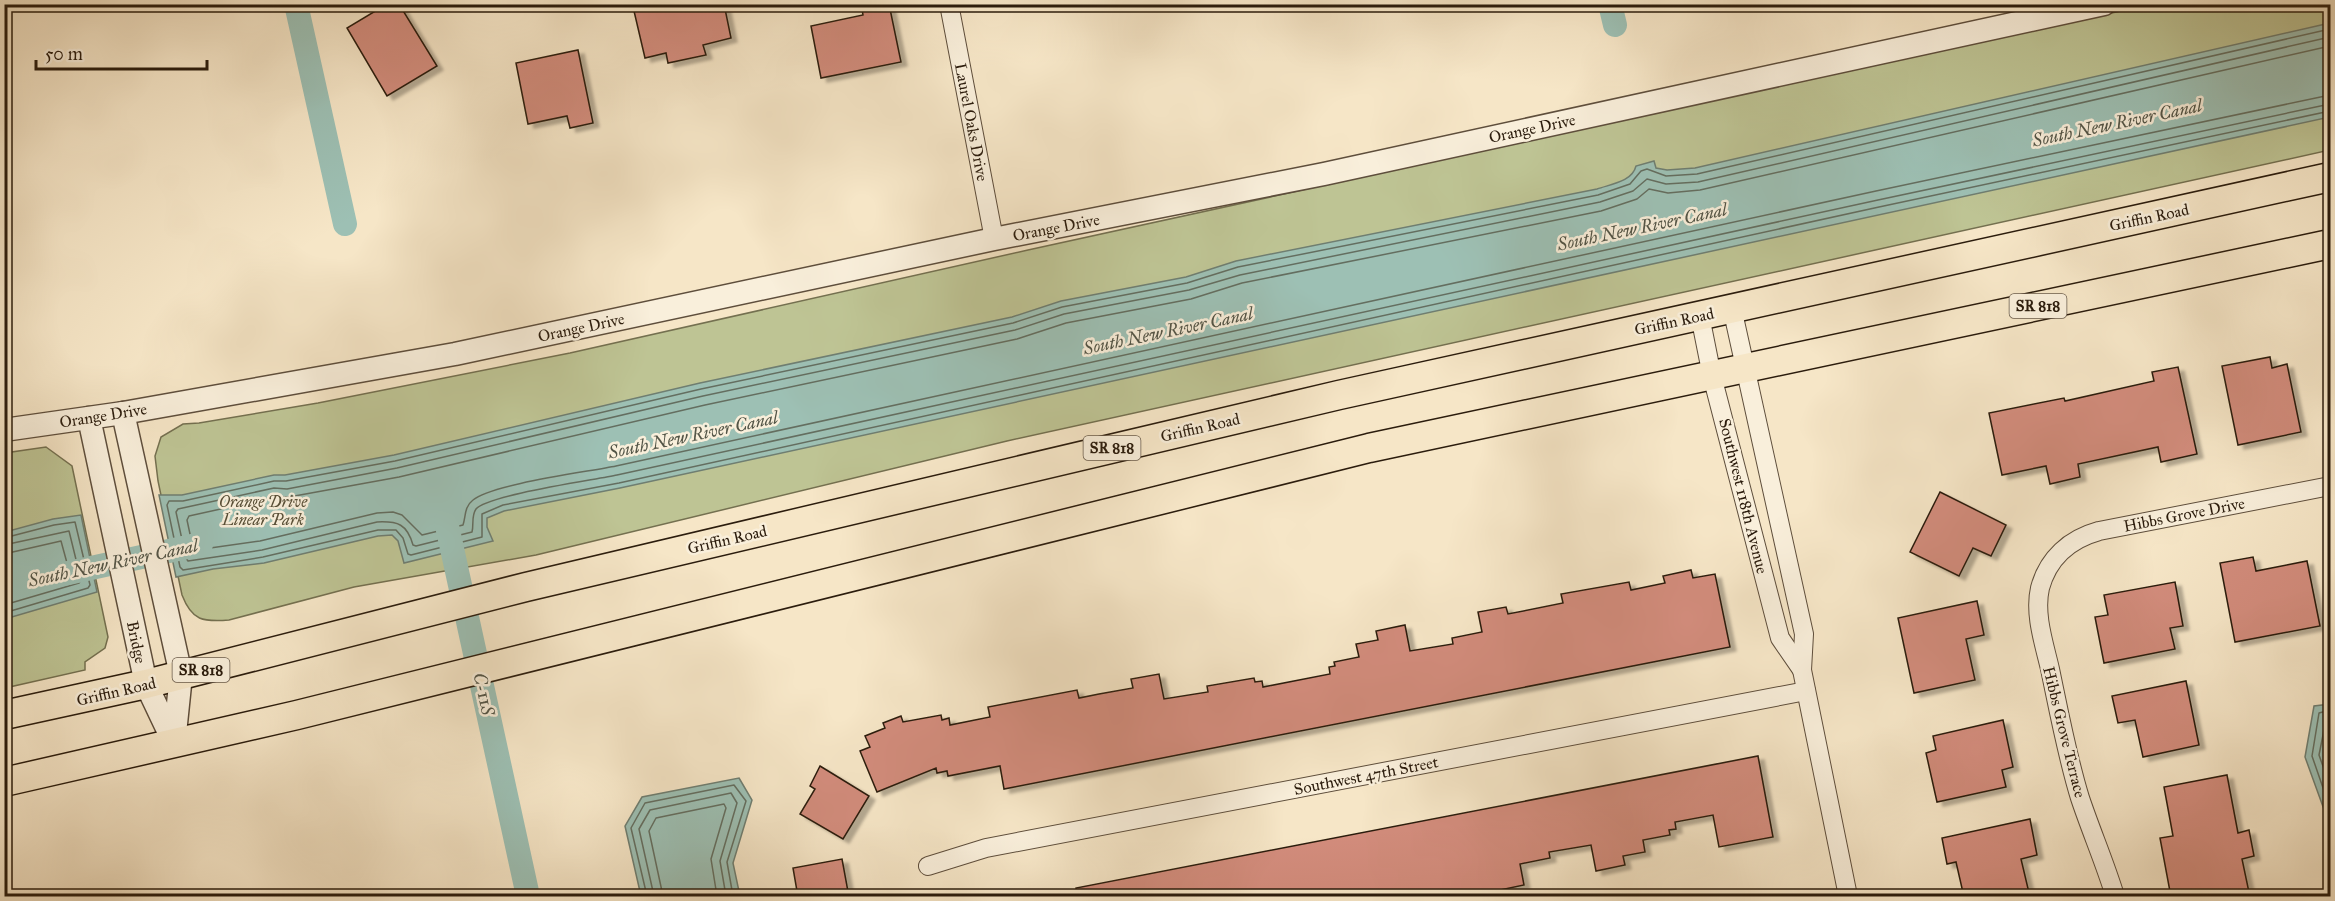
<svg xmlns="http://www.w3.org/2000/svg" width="2335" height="901" font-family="'IM FELL Great Primer',serif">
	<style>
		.green { fill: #bec494; stroke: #747050; stroke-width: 1.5 }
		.water { fill: #9dc0b4; stroke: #6f7e71; stroke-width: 1.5 }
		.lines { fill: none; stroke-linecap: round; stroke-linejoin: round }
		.shore { stroke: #646e60; stroke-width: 1.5 }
		.canal { stroke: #9dc0b4; stroke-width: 24 }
		.building { fill: #d28c7b; stroke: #2b1c0d; stroke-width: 1.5; filter: url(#shadow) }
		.minor-casing { stroke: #5e4e3c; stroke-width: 20 }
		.tertiary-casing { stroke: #5e4e3c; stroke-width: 25 }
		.primary-casing { stroke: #2b1c0d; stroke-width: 31 }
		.minor { stroke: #f9efdb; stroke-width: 18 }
		.tertiary { stroke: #f9efdb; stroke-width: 22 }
		.primary { stroke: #f6e6c7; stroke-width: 28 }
		.labels { text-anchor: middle; stroke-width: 5; stroke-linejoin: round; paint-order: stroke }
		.shield { fill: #f9efdb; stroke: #695b4b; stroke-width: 1.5 }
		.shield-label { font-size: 15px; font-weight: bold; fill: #2b1c0d }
		.street-label { font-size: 16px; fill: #2b1c0d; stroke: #f9efdb }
		.park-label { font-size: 16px; font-style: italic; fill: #574e36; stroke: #f9efdb }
		.water-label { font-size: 18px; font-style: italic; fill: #535547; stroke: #f9efdb }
	</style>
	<defs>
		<filter id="shadow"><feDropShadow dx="6" dy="4" stdDeviation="1.5" flood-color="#0004"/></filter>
	</defs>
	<rect width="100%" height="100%" fill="#f6e6c7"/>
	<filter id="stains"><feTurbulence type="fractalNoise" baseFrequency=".00333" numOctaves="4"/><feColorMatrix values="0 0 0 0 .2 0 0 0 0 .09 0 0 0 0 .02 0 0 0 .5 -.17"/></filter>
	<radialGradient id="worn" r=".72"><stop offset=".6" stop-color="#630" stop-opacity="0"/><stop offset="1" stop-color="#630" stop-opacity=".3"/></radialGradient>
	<g class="green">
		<path d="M2148 5H2330V150L1007 441 536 555 354 587 229 620C203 622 192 621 182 595L158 481 155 456 161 437 183 424 199 423 318 403 570 353 1028 250Z"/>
		<polygon points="46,447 72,466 108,637 105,648 85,662 85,670 5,688 5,453"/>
	</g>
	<g class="water">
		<path d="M2330 23V117L620 488 504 511 487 518V527L493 541 404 563 398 541 392 535 378 536 264 563 213 569 176 577 159 495H182L274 475H285L394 455 700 383 1012 317 1061 301 1186 277 1236 261 1597 189C1611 184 1632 182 1636 166L1654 161 1656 168 1667 170 1695 168Z"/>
		<polygon points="81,515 97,592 5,619 5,532 53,519"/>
		<polygon points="2330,704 2330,826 2305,757 2314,706"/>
		<polygon points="739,778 752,800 733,863 740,896 641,896 625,826 642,797"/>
	</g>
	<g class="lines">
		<g class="shore">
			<polyline points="2330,29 1697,174 1666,176 1647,169 1641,171 1630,184 1598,195 1238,267 1187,283 1062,307 1013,323 701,389 395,461 286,481 274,481 183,501 169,501 167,505 180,567 183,570 263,557 378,530 396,530 403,538 408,554 411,555 482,537 482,514 503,505 619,483 1879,207 2330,111"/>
			<path d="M2330 37 1698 182 1666 184 1647 179 1633 191 1600 202 1240 275 1189 290 1064 314 1015 330 703 396 397 468 287 489 274 488 178 509 176 512 186 558 188 561 262 550 377 522C398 521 407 524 413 545L416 546 472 532C474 525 471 516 476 509 487 495 594 480 617 475L1878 200 2330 104"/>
			<path d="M2330 46 1700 190 1668 193 1649 189 1637 199 1601 211 1242 283 1191 299 1066 323 1017 339 705 405 399 477 289 497H275L189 516 187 520 193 548 196 550 260 541 377 513 393 512 402 515 422 535 463 525C466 516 464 507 473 500 492 484 587 472 616 466L1876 191 2330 95"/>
			<polyline points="4,538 54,525 75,522 90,585 88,588 4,613"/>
			<polyline points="4,545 69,531 81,580 79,583 4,605"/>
			<polyline points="4,554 61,541 70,574 68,577 4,596"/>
			<polyline points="2330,710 2319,713 2312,756 2330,808"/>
			<polyline points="2330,717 2326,720 2319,755 2330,786"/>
			<polyline points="647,896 631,828 645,803 734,785 746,801 727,862 733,896"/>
			<polyline points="654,896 639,829 650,810 731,793 737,803 720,861 726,896"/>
			<polyline points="663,896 649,831 656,818 724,804 726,808 711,859 717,896"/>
		</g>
		<g class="canal">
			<polyline points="296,4 345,224"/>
			<polyline points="1610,4 1615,25"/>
			<polyline points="446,521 528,896"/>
			<polyline points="4,587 201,544"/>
		</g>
	</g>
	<g class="building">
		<polygon points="387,4 399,4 437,66 387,96 347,28"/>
		<polygon points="662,4 724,4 731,38 703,45 706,55 668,63 666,53 645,58 634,11"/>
		<polygon points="861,4 889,4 901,62 821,78 811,26 863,15"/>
		<polygon points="578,50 593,123 570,128 567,116 528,124 516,63"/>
		<polygon points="2270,357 2272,368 2287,364 2301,432 2238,445 2222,366"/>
		<polygon points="2178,367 2197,454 2161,462 2158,447 2078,464 2080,477 2050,484 2046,466 2002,475 1989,413 2064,398 2065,401 2154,381 2152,372"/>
		<polygon points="1940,492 2006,525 1991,556 1973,548 1959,576 1910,552"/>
		<polygon points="2253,557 2256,571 2307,561 2320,626 2235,642 2220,563"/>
		<polygon points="1691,570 1693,578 1715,574 1730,647 1004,789 1000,766 948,776 947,771 937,773 936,768 877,792 860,751 870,747 865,736 885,728 883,723 901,716 903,722 941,715 942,720 949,718 950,725 990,717 988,707 1077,690 1079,698 1099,694 1133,688 1131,679 1159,674 1164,699 1208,692 1207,686 1254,678 1255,682 1262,681 1263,687 1330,674 1329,667 1335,666 1334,662 1359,657 1356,644 1378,640 1376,631 1405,625 1410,651 1453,644 1452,638 1482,632 1478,612 1506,607 1508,614 1563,603 1561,594 1629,582 1631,590 1665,583 1663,576"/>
		<polygon points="2175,582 2183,626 2170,628 2175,649 2104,663 2095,617 2108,615 2104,595"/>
		<polygon points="1977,601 1984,635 1966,639 1975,680 1914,693 1898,618"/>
		<polygon points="2186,681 2199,745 2143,757 2135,720 2118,723 2112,696"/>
		<polygon points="2003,720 2013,767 2002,770 2006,787 1937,802 1926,753 1936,750 1933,736"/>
		<polygon points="1758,756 1773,837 1719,847 1713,815 1675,822 1676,829 1669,830 1670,835 1643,840 1645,852 1623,856 1625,865 1596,871 1591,845 1549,852 1550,858 1520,864 1524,885 1467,897 1077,897 1076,888"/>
		<polygon points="820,766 869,796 843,839 800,814 815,789 810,786"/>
		<polygon points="2227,775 2238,833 2249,830 2254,856 2242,859 2250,897 2171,897 2160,838 2173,836 2164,787"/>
		<polygon points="2030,819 2037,855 2021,859 2030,897 1964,897 1956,862 1947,864 1942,838"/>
		<polygon points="842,859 849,897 798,897 793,868"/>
	</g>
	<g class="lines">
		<defs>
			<g id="minor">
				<polyline points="949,4 994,239"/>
				<polyline points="1732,308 1804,634 1802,670 1848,896"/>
				<polyline points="1700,316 1712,376 1780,638 1802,670"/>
				<polyline points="928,866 986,848 1806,691"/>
				<path d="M2115 896C2105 863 2091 831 2080 798 2067 756 2059 712 2050 669 2044 643 2034 614 2040 588 2048 558 2070 539 2099 531L2330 486"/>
			</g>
			<g id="tertiary">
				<polyline points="123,413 181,675 174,743"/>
				<polyline points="89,418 146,684 174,743"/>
				<polyline points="4,430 123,413 455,354 994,239 1324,174 2104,4"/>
			</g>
			<g id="primary">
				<polyline points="4,715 146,684 526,587 1339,395 2330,177"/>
				<polyline points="4,782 297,715 1369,448 2330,244"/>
			</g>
		</defs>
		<use href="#minor" class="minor-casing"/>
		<use href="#tertiary" class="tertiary-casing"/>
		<use href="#primary" class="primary-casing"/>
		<use href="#minor" class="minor"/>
		<use href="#tertiary" class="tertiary"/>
		<use href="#primary" class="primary"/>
	</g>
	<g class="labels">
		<g class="shield">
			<rect x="2009.5" y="294" width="57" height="24" rx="4.5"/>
			<rect x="1083.5" y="436" width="57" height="24" rx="4.5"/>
			<rect x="172.5" y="658" width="57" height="24" rx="4.5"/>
		</g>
		<g class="shield-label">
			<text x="2038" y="311">SR 818</text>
			<text x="1112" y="453">SR 818</text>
			<text x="201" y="675">SR 818</text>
		</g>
		<g class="street-label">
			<text transform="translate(972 122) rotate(79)" y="6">Laurel Oaks Drive</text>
			<text transform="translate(1532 128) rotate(-12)" y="6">Orange Drive</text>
			<text transform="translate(2149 217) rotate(-12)" y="6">Griffin Road</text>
			<text transform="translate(1056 227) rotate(-11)" y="6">Orange Drive</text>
			<text transform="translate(1674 321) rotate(-12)" y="6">Griffin Road</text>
			<text transform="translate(581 327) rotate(-12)" y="6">Orange Drive</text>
			<text transform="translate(103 415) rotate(-9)" y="6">Orange Drive</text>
			<text transform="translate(1200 427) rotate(-13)" y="6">Griffin Road</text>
			<text transform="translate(1744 496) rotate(76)" y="6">Southwest 118th Avenue</text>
			<text transform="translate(2184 514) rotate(-11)" y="6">Hibbs Grove Drive</text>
			<text transform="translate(727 539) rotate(-13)" y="6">Griffin Road</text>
			<text transform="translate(137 642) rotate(78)" y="6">Bridge</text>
			<text transform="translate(116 691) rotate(-13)" y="6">Griffin Road</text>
			<text transform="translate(2065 732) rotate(76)" y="6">Hibbs Grove Terrace</text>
			<text transform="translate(1366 775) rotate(-11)" y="6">Southwest 47th Street</text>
		</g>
		<g class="park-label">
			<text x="263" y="507">Orange Drive<tspan x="263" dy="18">Linear Park</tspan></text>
		</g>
		<g class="water-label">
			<text transform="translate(2117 123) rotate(-12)" y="6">South New River Canal</text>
			<text transform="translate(1642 227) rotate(-12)" y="6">South New River Canal</text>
			<text transform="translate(1168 331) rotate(-12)" y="6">South New River Canal</text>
			<text transform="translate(693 435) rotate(-12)" y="6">South New River Canal</text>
			<text transform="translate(113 563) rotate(-12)" y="6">South New River Canal</text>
			<text transform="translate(484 694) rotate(78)" y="6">C-11S</text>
		</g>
	</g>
	<rect width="2335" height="901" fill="none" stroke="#f6e6c7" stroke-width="24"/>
	<rect x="6" y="6" width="2323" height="889" fill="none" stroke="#2b1c0d" stroke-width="3"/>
	<rect x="12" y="12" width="2311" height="877" fill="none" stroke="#2b1c0d" stroke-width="1.5"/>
	<path d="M36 60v9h171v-9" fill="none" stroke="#2b1c0d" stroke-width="3"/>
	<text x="45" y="60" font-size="18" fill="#2b1c0d" stroke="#f9efdb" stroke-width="4.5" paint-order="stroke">50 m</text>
	<rect width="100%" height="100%" filter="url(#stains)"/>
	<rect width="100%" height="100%" fill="url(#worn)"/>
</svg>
